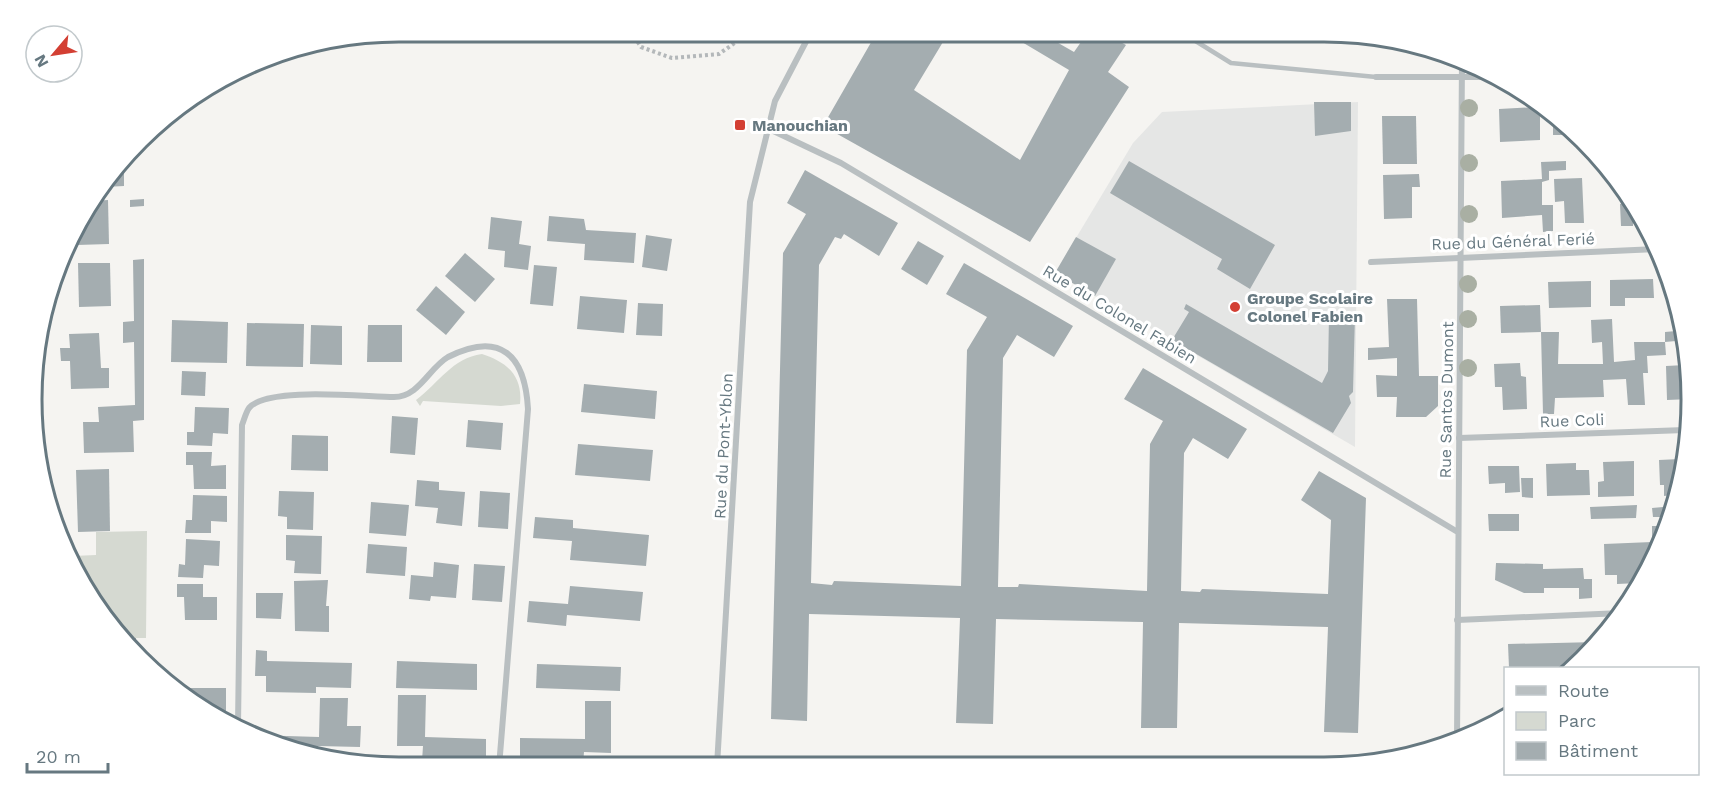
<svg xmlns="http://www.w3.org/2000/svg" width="1723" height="799" font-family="'Work Sans',sans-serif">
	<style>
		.built { fill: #e5e6e5 }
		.green { fill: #d5d9d1 }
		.building { fill: #a4adb0 }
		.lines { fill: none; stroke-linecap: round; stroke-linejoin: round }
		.path { stroke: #b4b8ba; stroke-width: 4; stroke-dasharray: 3 3; stroke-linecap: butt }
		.lane { stroke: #b9bfc1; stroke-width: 4.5 }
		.street { stroke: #b9bfc1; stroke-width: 6 }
		.tree { fill: #a9afa3 }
		.poi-dot { fill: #d33f33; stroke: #fff; stroke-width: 2 }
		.labels { text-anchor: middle; stroke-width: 6; stroke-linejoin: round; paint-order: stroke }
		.poi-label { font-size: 16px; font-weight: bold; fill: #667880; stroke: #fff; text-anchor: start }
		.street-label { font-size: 16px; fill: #667880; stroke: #fff }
		.rim { fill: none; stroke: #667880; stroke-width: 3 }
	</style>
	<rect width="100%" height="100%" fill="#f5f4f1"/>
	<polygon class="built" points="1358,102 1355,447 1055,273 1133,143 1162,112"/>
	<g class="green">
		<path d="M482 354C507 362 523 376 520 404L501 406 423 401 420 406 416 400C439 383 452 358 482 354Z"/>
		<polygon points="147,531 146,638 126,638 97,603 96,588 84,588 73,562 73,556 96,555 96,532"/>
	</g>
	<g class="building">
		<polygon points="877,32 949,32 914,90 1020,160 1069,70 1005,32 1039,32 1074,52 1088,32 1102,32 1126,45 1108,72 1129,87 1030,242 823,126"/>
		<polygon points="1314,102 1351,102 1351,131 1315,136"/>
		<polygon points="1536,107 1540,110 1540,140 1500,142 1499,109"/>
		<polygon points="1382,116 1416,116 1417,164 1383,164"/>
		<polygon points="1553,119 1572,131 1577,135 1553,135"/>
		<polygon points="1129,161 1275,245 1250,289 1217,269 1222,259 1110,193"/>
		<polygon points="1566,161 1566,170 1549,171 1549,180 1542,182 1542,205 1553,205 1553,231 1543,232 1542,215 1502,218 1501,181 1542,179 1541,162"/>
		<polygon points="124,163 124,186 105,187 115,174"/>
		<polygon points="805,170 898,223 879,256 844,234 841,239 835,237 819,265 811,583 832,585 834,581 961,586 967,350 987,317 946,294 964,263 1073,326 1054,357 1017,335 1003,358 998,587 1018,587 1019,584 1147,591 1150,444 1163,421 1124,399 1143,368 1247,429 1228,459 1193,438 1184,453 1181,591 1200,592 1202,589 1328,594 1331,520 1301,500 1319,471 1366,498 1358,733 1324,732 1328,627 1179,623 1177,728 1141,728 1143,622 996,619 993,724 956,723 960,618 809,614 807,721 771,719 783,253 806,214 787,203"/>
		<polygon points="1419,174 1420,187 1412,187 1412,218 1384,219 1383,175"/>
		<polygon points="1582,178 1584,223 1565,223 1564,201 1555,202 1554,179"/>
		<polygon points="144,199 144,206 130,207 130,200"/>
		<polygon points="1624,199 1639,222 1633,222 1633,226 1621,226 1620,204 1624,203"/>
		<polygon points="108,200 109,244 77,245 76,228 81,215 93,201"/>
		<polygon points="549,216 584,219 586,230 636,233 634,263 584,260 585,244 547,241"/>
		<polygon points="491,217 522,221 519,244 531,246 528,270 504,267 505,251 488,249"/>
		<polygon points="646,235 672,239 667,271 642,267"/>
		<polygon points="1076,237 1116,259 1095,296 1055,273"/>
		<polygon points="918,241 944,256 927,285 901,269"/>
		<polygon points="465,253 495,279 475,302 445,276"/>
		<polygon points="144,259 144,420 133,421 134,452 84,453 83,422 99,422 98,407 135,405 134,342 123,343 123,322 134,321 133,260"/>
		<polygon points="78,263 110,263 111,306 79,307"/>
		<polygon points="534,265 557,267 553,306 530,304"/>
		<polygon points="1653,279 1654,298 1625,298 1625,306 1610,306 1610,280"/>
		<polygon points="1591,281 1591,307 1549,308 1548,282"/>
		<polygon points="436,286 465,312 446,335 416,310"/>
		<polygon points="580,296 627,300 624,333 577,329"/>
		<polygon points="1387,299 1417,299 1419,376 1438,376 1438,406 1426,417 1396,417 1397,397 1377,397 1376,375 1397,376 1397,358 1368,360 1368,348 1389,347"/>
		<polygon points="638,303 663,304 662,336 636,335"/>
		<polygon points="1186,304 1322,383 1328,371 1329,315 1355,315 1353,392 1349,396 1351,403 1333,433 1172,340 1189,312 1184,309"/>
		<polygon points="1540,305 1541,332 1501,333 1500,306"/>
		<polygon points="1612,319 1614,362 1635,360 1634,342 1665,342 1666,355 1647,356 1648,373 1643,373 1645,405 1628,405 1626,379 1603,380 1604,397 1555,398 1554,414 1543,414 1541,332 1559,332 1558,364 1603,364 1602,342 1592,343 1591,320"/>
		<polygon points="172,320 228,322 227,363 171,362"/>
		<polygon points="247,323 304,324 303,367 246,366"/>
		<polygon points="311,325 342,326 342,365 310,364"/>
		<polygon points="368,325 402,325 402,362 367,362"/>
		<polygon points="1676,331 1676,341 1665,342 1665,332"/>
		<polygon points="99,333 101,368 109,368 109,388 71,389 70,361 61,361 60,348 70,348 69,334"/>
		<polygon points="1520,363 1521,376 1526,377 1527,409 1503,410 1502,387 1495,387 1494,364"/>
		<polygon points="1685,365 1691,399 1667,400 1666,366"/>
		<polygon points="182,371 206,372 205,396 181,395"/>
		<polygon points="584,384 657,391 655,419 581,412"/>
		<polygon points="195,407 229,408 228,434 213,433 212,446 187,445 187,432 194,432"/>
		<polygon points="392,416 418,418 415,455 390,453"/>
		<polygon points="468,420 503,423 501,450 466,447"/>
		<polygon points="292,435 328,436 328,471 291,470"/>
		<polygon points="578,444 653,450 650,481 575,475"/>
		<polygon points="186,452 212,452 211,466 226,465 226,489 194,489 193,465 186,465"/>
		<polygon points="1680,459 1672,495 1664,496 1664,485 1660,485 1659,460"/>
		<polygon points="1634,461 1634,496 1598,497 1598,482 1604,481 1603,462"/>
		<polygon points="1576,463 1576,470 1589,470 1590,495 1547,496 1546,464"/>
		<polygon points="1488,466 1519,466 1520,492 1505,493 1505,483 1489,484"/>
		<polygon points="109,469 110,531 78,532 76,470"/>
		<polygon points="1521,478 1533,478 1533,498 1522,497"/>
		<polygon points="417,480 439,482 439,490 465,492 462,526 436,523 438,508 415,506"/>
		<polygon points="279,491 314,492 313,530 287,529 287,517 278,516"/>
		<polygon points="480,491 510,493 508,529 478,527"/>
		<polygon points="193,495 227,496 227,522 211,521 211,533 185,533 186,520 192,520"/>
		<polygon points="371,502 409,505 406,536 369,533"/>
		<polygon points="1637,505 1636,518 1591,519 1590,507"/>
		<polygon points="1663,507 1663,517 1653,517 1652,508"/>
		<polygon points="1488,514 1519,514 1519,531 1489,531"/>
		<polygon points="535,517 573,520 573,528 649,535 646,566 570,560 572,541 533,538"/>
		<polygon points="1652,526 1665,526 1663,541 1652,541"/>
		<polygon points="286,535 322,536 321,574 294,573 295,561 286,560"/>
		<polygon points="186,539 220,541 219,566 204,565 203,578 178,577 179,564 185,565"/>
		<polygon points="1652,542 1653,559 1639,583 1617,584 1617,575 1605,575 1604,544"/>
		<polygon points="368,544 407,547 405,576 366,573"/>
		<polygon points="434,562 459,565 456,598 431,596 430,601 409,599 411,575 433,577"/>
		<polygon points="1496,563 1543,564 1543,569 1583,568 1584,579 1592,579 1592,598 1579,599 1579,588 1544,588 1544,593 1524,593 1495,580"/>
		<polygon points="474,564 505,566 502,602 472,600"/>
		<polygon points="328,580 326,606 329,606 329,632 295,631 294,581"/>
		<polygon points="177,584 203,584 203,597 217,597 217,620 185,620 184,597 177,597"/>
		<polygon points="570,586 643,592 640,621 567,615 566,626 527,622 529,601 568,604"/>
		<polygon points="256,593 283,593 281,619 256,618"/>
		<polygon points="126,638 136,638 136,651"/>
		<polygon points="1597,642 1570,668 1509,668 1508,644"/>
		<polygon points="256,650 267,651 267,661 352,663 351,688 316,687 316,693 266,692 266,676 255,676"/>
		<polygon points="397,661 477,664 477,690 396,688"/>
		<polygon points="537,664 621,667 620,691 536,688"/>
		<polygon points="176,688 226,688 226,719"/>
		<polygon points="398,695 426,695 425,737 486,739 486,763 422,761 423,746 397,746"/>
		<polygon points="320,698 348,698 347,726 361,726 360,747 318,746 318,751 259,740 252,735 319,737"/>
		<polygon points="585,701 611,701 611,753 584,752 583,764 520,763 520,738 585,739"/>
	</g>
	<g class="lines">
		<polyline class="path" points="631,32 641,47 672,58 719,54 750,32"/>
		<polyline class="lane" points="1181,32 1231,63 1376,77"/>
		<g class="street">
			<polyline points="1376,77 1491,77"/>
			<polyline points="767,128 841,163 1456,531"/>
			<polyline points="1371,262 1657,249"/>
			<polyline points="1459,438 1685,430"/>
			<polyline points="39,452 39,472"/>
			<polyline points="1457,620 1622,613"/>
			<path d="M238 726 242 425C244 420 246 412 249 408 267 386 365 397 394 397 419 397 429 368 448 357 501 330 525 356 528 409L499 767"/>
			<polyline points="1457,741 1462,59"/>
			<polyline points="717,766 750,202 775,101 811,32"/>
		</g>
	</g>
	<g class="tree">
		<circle cx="1469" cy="108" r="9"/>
		<circle cx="1469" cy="163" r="9"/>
		<circle cx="1469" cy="214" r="9"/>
		<circle cx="1468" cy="284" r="9"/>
		<circle cx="1468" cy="319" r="9"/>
		<circle cx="1468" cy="368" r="9"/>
	</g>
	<g class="poi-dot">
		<rect x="734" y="119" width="12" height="12" rx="3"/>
		<circle cx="1235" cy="307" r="6"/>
	</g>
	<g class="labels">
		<g class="poi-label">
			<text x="752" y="131">Manouchian</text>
			<text x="1247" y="304">Groupe Scolaire<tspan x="1247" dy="18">Colonel Fabien</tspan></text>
		</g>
		<g class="street-label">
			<text transform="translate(1513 241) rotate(-2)" y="6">Rue du Général Ferié</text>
			<text transform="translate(1120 314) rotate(31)" y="6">Rue du Colonel Fabien</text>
			<text transform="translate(1446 400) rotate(-89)" y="6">Rue Santos Dumont</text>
			<text transform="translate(1572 420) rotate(-2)" y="6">Rue Coli</text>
			<text transform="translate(723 446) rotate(-87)" y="6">Rue du Pont-Yblon</text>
		</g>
	</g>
	<path d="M0 0H1723V799H0ZM399 42H1324A357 357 0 0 1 1681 399V400A357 357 0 0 1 1324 757H399A357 357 0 0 1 42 400V399A357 357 0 0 1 399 42Z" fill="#fff" fill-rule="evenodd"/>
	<path class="rim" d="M399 42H1324A357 357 0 0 1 1681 399V400A357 357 0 0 1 1324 757H399A357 357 0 0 1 42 400V399A357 357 0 0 1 399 42Z"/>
	<rect x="1504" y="667" width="195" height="108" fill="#ffffff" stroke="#c2c9cc" stroke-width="1.5"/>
	<rect x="1516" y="686" width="30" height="9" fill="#b9bfc1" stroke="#c2c9cc" stroke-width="1.5"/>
	<text x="1558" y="697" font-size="18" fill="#667880">Route</text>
	<rect x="1516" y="712" width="30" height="18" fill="#d5d9d1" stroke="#c2c9cc" stroke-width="1.5"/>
	<text x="1558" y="727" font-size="18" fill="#667880">Parc</text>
	<rect x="1516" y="742" width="30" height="18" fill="#a4adb0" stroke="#c2c9cc" stroke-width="1.5"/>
	<text x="1558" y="757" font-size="18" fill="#667880">Bâtiment</text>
	<g transform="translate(54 54) rotate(241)"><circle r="28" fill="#ffffff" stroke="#c2c9cc" stroke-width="1.5"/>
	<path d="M0-4.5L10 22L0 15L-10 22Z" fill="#d33f33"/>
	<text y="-9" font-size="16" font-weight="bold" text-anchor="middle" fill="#667880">N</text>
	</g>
	<path d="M27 763v9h81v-9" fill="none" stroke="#667880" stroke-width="3"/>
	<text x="36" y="763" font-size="18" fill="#667880" stroke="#ffffff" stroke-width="4.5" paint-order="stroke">20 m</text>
</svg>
